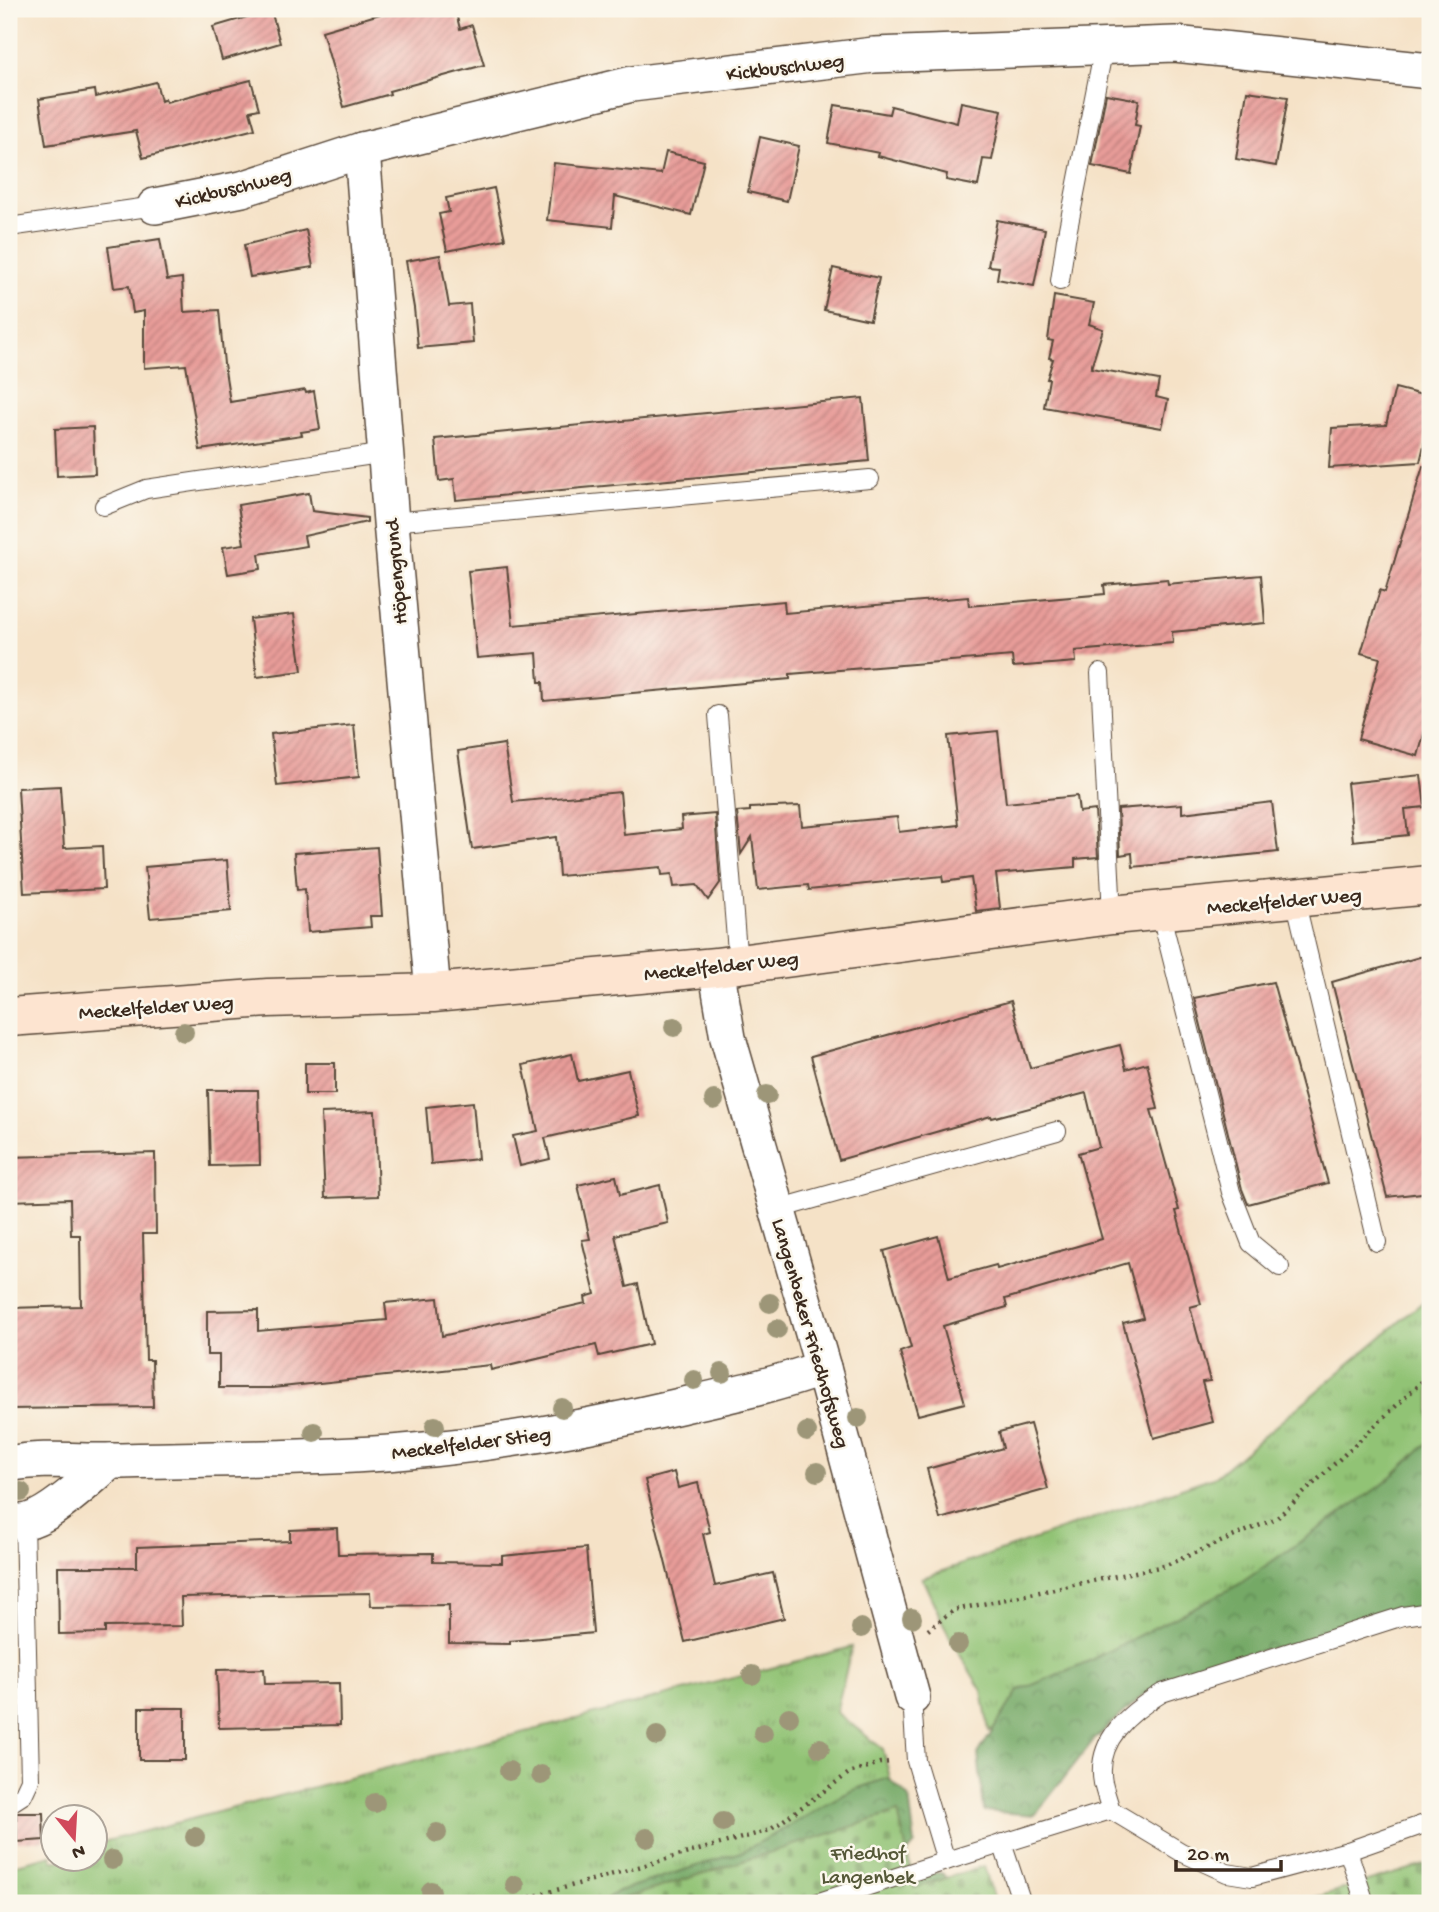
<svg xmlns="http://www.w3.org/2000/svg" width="1439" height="1912" font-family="'Gochi Hand',sans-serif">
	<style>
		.grass { fill: url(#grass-tufts); stroke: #667649; stroke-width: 2 }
		.forest { fill: url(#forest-crowns); stroke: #586a42; stroke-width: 2 }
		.cemetery { fill: url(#cemetery-stones); stroke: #667649; stroke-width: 2 }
		.building { fill: url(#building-hatch) }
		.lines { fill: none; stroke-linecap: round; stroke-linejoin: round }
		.service-casing { stroke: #574637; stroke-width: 20 }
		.minor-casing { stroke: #574637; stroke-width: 38 }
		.secondary-casing { stroke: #574637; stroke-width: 41 }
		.path { stroke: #574637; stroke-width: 4.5; stroke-dasharray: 2 5; stroke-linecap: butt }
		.service { stroke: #fff; stroke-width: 18 }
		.minor { stroke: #fff; stroke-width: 35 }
		.secondary { stroke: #fde4d0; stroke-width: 38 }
		.tree { fill: #9d9678 }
		.labels { text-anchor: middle; stroke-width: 5; stroke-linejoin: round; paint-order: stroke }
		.street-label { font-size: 21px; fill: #3b2a1e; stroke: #fbf7ec }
		.park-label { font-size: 21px; fill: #555838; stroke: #fbf7ec }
	</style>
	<defs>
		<pattern id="grass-tufts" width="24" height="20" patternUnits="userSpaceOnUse" patternTransform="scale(1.75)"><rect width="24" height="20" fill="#91c374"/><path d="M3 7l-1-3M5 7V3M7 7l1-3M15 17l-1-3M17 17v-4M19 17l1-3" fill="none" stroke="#789f5f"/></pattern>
		<pattern id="forest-crowns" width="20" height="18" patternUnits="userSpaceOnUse" patternTransform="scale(1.75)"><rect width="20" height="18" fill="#74a966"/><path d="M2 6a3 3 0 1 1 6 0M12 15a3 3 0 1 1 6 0" fill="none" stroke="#608a53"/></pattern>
		<pattern id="cemetery-stones" width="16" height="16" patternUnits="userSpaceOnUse" patternTransform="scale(1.75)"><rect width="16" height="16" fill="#91c374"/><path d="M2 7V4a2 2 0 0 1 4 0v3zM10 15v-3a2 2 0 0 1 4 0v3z" fill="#789f5f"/></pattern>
		<pattern id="building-hatch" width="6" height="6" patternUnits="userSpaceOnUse" patternTransform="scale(1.75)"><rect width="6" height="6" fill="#e89c99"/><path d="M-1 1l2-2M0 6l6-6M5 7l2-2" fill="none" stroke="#bd7f7c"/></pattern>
	</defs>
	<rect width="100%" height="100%" fill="#fbf7ec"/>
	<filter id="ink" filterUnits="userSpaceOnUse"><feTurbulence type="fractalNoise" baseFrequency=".0143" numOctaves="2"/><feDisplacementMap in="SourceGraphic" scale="14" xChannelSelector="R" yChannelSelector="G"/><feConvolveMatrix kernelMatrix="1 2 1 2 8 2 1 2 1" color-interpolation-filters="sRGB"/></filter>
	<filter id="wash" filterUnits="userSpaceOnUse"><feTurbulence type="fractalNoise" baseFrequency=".00686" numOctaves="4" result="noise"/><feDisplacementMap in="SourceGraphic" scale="28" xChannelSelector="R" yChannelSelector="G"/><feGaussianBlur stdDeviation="1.57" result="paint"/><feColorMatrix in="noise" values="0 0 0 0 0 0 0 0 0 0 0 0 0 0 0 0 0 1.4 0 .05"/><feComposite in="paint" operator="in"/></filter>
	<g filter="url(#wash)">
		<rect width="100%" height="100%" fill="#f5e2c7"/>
		<g class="grass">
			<polygon points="1430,1296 1430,1465 1289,1583 989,1731 982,1691 951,1640 922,1578 1216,1476"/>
			<polygon points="852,1647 836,1712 883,1749 898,1812 610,1903 9,1903 9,1866 52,1855 52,1860 94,1860 95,1844"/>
		</g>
		<g class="forest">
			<polygon points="1430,1440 1430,1628 1401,1623 1260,1651 1142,1696 1093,1741 1035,1815 984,1811 978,1754 1018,1691 1089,1661 1238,1585 1386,1482"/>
			<polygon points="888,1778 909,1797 915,1844 891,1872 942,1873 969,1903 600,1903 618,1891 744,1851 853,1790"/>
		</g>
		<g class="cemetery">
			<polygon points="898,1812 915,1888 984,1866 995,1903 610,1903"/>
			<polygon points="1430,1863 1430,1903 1297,1903"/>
		</g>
		<g id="blocks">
			<g class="building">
				<polygon points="397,9 455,9 460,29 472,25 484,65 389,91 390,94 344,107 322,31"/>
				<polygon points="271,10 280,43 222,60 213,27"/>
				<polygon points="251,80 259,109 250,111 255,129 143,158 136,131 46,145 39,99 95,90 96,97 156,82 161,101 165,99 166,102"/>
				<polygon points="1247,91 1288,97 1276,166 1236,159"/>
				<polygon points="1106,94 1139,100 1135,125 1140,126 1131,174 1092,166"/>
				<polygon points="961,102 1002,110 992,160 983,159 978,186 946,180 947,174 878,156 879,153 828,143 835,105 889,114 891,106 957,123"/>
				<polygon points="760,137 799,146 787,201 748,192"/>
				<polygon points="666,152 704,161 691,215 615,196 612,227 547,220 554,163 661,174"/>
				<polygon points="494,188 505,239 447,251 439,214 449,212 446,198"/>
				<polygon points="997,220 1045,229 1034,286 997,279 999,267 988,266"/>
				<polygon points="306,230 313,267 250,277 244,245"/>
				<polygon points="160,239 167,280 182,278 184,312 219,310 224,364 230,402 305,390 306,393 314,391 320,429 301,432 302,435 200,450 186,365 144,368 144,311 133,313 129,286 114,288 108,247"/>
				<polygon points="440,255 449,306 470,304 473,343 418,348 414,308 406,261"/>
				<polygon points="833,268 879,278 870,320 824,310"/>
				<polygon points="1054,296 1094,303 1089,324 1103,329 1091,368 1159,380 1156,397 1168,400 1162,428 1044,407 1049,379 1047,379 1053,359 1049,358 1053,341 1048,340"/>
				<polygon points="1395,388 1430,397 1430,420 1420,462 1329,468 1332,428 1386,425"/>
				<polygon points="863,398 869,461 456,500 454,479 439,481 435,439"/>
				<polygon points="93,427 95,474 57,476 55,429"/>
				<polygon points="1423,466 1430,467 1430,713 1418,756 1358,739 1380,658 1361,653 1380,590 1385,592"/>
				<polygon points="309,493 312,511 367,518 367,522 304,536 306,546 259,554 261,569 228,574 223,547 244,544 238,505"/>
				<polygon points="507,567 513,625 784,601 785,613 968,597 969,606 1105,594 1104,585 1167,579 1168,584 1261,575 1265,623 1172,632 1173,643 1075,651 1076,662 1013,667 1012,656 790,674 790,679 544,701 543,682 539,682 537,653 477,658 468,571"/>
				<polygon points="294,614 302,671 257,677 250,619"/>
				<polygon points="354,725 359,777 277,786 271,734"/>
				<polygon points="998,731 1006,803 1077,796 1079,812 1095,810 1098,857 1075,859 1075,867 996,874 1000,908 976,911 971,878 943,882 942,876 809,890 808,885 758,890 752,837 741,854 737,812 750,811 750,808 800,806 802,826 897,817 899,832 958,825 948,736"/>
				<polygon points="504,744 513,802 620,792 624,835 682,829 681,817 715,814 720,883 708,900 697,885 674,887 672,874 662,875 661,867 559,876 556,837 472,849 458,751"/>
				<polygon points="1421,775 1425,807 1405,809 1408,835 1353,841 1347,783"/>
				<polygon points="60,786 64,848 102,846 104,889 24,893 18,788"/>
				<polygon points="1272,802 1278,852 1133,867 1132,853 1120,855 1118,809 1182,804 1182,813"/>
				<polygon points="377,847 382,916 370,916 371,927 308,932 305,889 297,890 294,853"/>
				<polygon points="227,860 231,911 150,918 145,867"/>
				<polygon points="1430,954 1430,1192 1387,1197 1332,982"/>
				<polygon points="1273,982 1328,1183 1248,1204 1242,1189 1194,998"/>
				<polygon points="1011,1001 1030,1068 1120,1045 1126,1069 1147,1063 1158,1109 1151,1110 1179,1210 1176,1211 1201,1304 1190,1307 1210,1381 1202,1382 1213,1422 1154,1438 1123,1323 1143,1318 1128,1263 1005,1299 1007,1307 943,1326 965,1403 918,1415 900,1352 911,1348 884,1251 938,1236 949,1278 996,1265 997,1269 1102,1239 1078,1153 1099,1147 1086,1093 992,1118 991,1116 839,1160 811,1056"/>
				<polygon points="572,1054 578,1081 628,1070 639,1116 545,1138 550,1159 520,1166 513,1136 538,1131 523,1065"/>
				<rect x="305" y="1063" width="30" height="31"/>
				<polygon points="208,1090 258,1090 260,1165 210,1166"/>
				<polygon points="473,1102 478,1159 431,1164 426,1107"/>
				<polygon points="375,1111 378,1196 325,1198 321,1113"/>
				<polygon points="155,1153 156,1234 143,1234 146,1360 152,1360 153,1407 9,1409 9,1308 81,1306 80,1235 71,1235 70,1199 9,1201 9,1157"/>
				<polygon points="616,1176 620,1195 660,1185 668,1223 615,1235 627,1287 638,1284 651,1344 599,1356 596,1345 491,1370 490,1365 272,1388 219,1388 219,1355 207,1355 207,1311 258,1310 258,1331 387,1320 385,1303 438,1298 442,1336 586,1303 585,1297 595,1294 582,1240 590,1239 578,1185"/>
				<polygon points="1030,1424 1048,1489 940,1519 927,1469 1003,1448 999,1432"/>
				<polygon points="674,1472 678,1488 698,1483 710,1532 703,1534 715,1586 773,1573 784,1618 685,1642 645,1480"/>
				<polygon points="337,1528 338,1554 433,1553 433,1562 502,1563 502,1556 586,1548 593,1633 510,1641 510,1644 449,1643 449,1605 371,1606 370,1593 181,1597 182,1626 105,1627 105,1633 59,1634 58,1567 137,1567 137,1547 290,1541 290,1530"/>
				<polygon points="264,1669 265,1684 339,1683 340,1725 219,1728 217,1670"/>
				<rect x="139" y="1708" width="46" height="52"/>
				<polygon points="16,1813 43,1813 44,1840 17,1842"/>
			</g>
		</g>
	</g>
	<g filter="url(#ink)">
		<use href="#blocks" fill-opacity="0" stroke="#574637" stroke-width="2"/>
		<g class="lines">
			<defs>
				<g id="service">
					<polyline points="9,227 155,206"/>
					<polyline points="1060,281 1066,239 1104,47"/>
					<polyline points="104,506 146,489 386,453"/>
					<polyline points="391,522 870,479"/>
					<polyline points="1100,673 1112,915"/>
					<polyline points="718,715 738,964"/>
					<polyline points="1295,899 1377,1242"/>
					<polyline points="1160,911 1231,1192 1251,1243 1280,1267"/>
					<polyline points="778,1209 1057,1131"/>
					<path d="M1430 1612 1403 1616 1162 1693C1130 1712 1095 1740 1103 1783 1105 1792 1108 1801 1111 1810L1181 1852 1227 1873 1252 1877 1348 1851 1430 1822"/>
					<polyline points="912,1697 916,1761 946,1861 1111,1810"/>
					<polyline points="9,1804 23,1795 30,1780 24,1522"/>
					<polyline points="1002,1843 1022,1903"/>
					<polyline points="1348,1851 1365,1903"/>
					<polyline points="816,1903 946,1861"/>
				</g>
				<g id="minor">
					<polyline points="362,150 391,522 433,993"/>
					<polyline points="155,206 242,189 362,150 632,84 874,55 1175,44 1430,71"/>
					<polyline points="716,967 728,1038 823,1368 912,1697"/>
					<path d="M9 1464C43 1457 80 1462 115 1461 194 1459 274 1459 354 1455 463 1450 573 1431 680 1406 728 1395 776 1385 823 1368"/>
					<path d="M9 1519C36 1534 89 1478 111 1461"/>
				</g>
				<polyline id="secondary" points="9,1017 268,998 433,993 716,967 1112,915 1430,885"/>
			</defs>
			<use href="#service" class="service-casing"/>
			<use href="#minor" class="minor-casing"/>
			<use href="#secondary" class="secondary-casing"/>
			<g class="path">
				<polyline points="928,1630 954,1610 1164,1566 1277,1518 1430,1374"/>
				<polyline points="510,1903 770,1830 849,1773 880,1763 891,1762"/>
			</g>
			<use href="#service" class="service"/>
			<use href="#minor" class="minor"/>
			<use href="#secondary" class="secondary"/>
		</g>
		<g class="tree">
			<circle cx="674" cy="1027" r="10"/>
			<circle cx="184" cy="1032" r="10"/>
			<circle cx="767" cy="1095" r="10"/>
			<circle cx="714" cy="1100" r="10"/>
			<circle cx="770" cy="1303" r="10"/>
			<circle cx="777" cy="1329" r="10"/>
			<circle cx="722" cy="1373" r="10"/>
			<circle cx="694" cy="1380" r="10"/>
			<circle cx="562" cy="1408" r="10"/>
			<circle cx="858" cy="1418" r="10"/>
			<circle cx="435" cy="1426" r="10"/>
			<circle cx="314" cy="1432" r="10"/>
			<circle cx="807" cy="1432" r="10"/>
			<circle cx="817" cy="1472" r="10"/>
			<circle cx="21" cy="1492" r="10"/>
			<circle cx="912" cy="1618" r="10"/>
			<circle cx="861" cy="1628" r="10"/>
			<circle cx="958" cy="1644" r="10"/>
			<circle cx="752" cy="1675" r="10"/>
			<circle cx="789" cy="1717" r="10"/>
			<circle cx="763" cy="1733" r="10"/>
			<circle cx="657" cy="1736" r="10"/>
			<circle cx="820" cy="1748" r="10"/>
			<circle cx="509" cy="1771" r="10"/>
			<circle cx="541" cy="1775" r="10"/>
			<circle cx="375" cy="1803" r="10"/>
			<circle cx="723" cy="1822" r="10"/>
			<circle cx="437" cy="1833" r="10"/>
			<circle cx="195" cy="1837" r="10"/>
			<circle cx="647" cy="1838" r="10"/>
			<circle cx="112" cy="1860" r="10"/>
			<circle cx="515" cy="1885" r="10"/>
			<circle cx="431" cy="1891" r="10"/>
		</g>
	</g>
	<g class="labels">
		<g class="street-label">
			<text transform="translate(785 66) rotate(-7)" y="7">Kickbuschweg</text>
			<text transform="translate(233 187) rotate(-14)" y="7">Kickbuschweg</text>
			<text transform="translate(395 572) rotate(-95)" y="7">Höpengrund</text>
			<text transform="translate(1284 900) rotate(-5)" y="7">Meckelfelder Weg</text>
			<text transform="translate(721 965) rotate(-6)" y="7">Meckelfelder Weg</text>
			<text transform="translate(156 1006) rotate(-4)" y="7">Meckelfelder Weg</text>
			<text transform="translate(812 1333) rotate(74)" y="7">Langenbeker Friedhofsweg</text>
			<text transform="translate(471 1442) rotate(-7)" y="7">Meckelfelder Stieg</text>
		</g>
		<g class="park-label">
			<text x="868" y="1859">Friedhof<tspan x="868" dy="24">Langenbek</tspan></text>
		</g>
	</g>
	<rect width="1439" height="1912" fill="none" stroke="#fbf7ec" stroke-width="35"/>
	<g transform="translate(74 1838) rotate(162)"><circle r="33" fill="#fbf7ec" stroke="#aea59a" stroke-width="2"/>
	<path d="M0-5L12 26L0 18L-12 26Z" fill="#d1495b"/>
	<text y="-10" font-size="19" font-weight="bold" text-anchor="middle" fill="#3b2a1e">N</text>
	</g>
	<path d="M1176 1860v10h105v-10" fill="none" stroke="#3b2a1e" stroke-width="3.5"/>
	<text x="1187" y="1860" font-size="21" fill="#3b2a1e" stroke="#fbf7ec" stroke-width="5" paint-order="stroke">20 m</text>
</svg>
